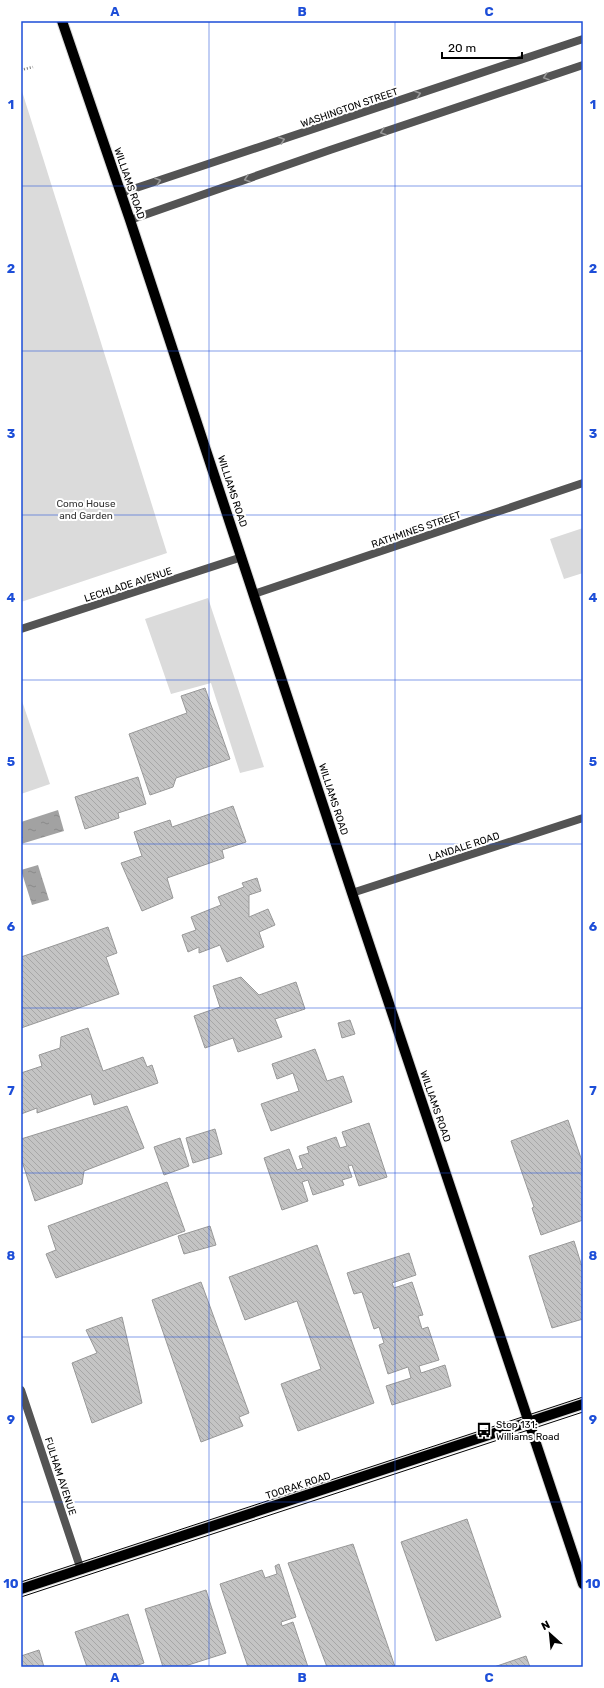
<svg xmlns="http://www.w3.org/2000/svg" width="604" height="1688" font-family="Rubik,sans-serif">
	<style>
		.garden { fill: #dbdbdb }
		.water { fill: url(#water-ripples) }
		.building { fill: url(#building-back-hatch); stroke: #989898 }
		.lines { fill: none; stroke-linecap: round; stroke-linejoin: round }
		.primary-casing { stroke: #dbdbdb; stroke-width: 12 }
		.path { stroke: #767676; stroke-width: 2.5; stroke-dasharray: 1 2; stroke-linecap: butt }
		.street { stroke: #545454; stroke-width: 8 }
		.primary { stroke: #000; stroke-width: 10 }
		.tram { stroke: #000; stroke-width: 1 }
		.oneway { stroke: #989898 }
		.grid { fill: none; stroke: #1d4ed8; stroke-width: 1; stroke-opacity: 0.55 }
		.labels { text-anchor: middle; stroke-width: 4; stroke-linejoin: round; paint-order: stroke }
		.street-label { font-size: 10px; fill: #000; stroke: #fff }
		.park-label { font-size: 10px; fill: #323232; stroke: #fff }
		.poi-label { font-size: 10px; fill: #000; stroke: #fff; text-anchor: start }
		.neatline { fill: none; stroke: #1d4ed8; stroke-width: 1.5 }
		.grid-label { font-size: 13px; text-anchor: middle; font-weight: bold; fill: #1d4ed8 }
	</style>
	<defs>
		<pattern id="water-ripples" width="26" height="14" patternUnits="userSpaceOnUse"><rect width="26" height="14" fill="#a2a2a2"/><path d="M2 4q2-2 4 0t4 0M15 11q2-2 4 0t4 0" fill="none" stroke="#8a8a8a"/></pattern>
		<pattern id="building-back-hatch" width="6" height="6" patternUnits="userSpaceOnUse"><rect width="6" height="6" fill="#c4c4c4"/><path d="M-1 5l2 2M0 0l6 6M5-1l2 2" fill="none" stroke="#a7a7a7"/></pattern>
	</defs>
	<rect width="100%" height="100%" fill="#fff"/>
	<g class="garden">
		<polygon points="21,88 167,553 21,602"/>
		<polygon points="583,528 583,573 564,579 550,539"/>
		<polygon points="208,598 264,767 240,773 211,683 171,694 145,619"/>
		<polygon points="21,698 50,784 21,794"/>
	</g>
	<g class="water">
		<polygon points="58,810 64,831 21,844 21,822"/>
		<polygon points="38,865 49,900 32,905 21,870"/>
	</g>
	<g class="building">
		<polygon points="205,688 230,759 176,778 173,787 150,795 129,734 187,713 181,696"/>
		<polygon points="138,777 146,804 118,813 119,818 85,829 75,797"/>
		<polygon points="233,806 246,842 222,850 224,858 167,878 173,898 142,911 121,863 142,856 134,832 170,820 172,827"/>
		<polygon points="257,878 261,891 249,895 249,917 268,909 275,925 259,932 264,947 227,962 220,945 199,953 199,947 188,952 182,935 196,930 191,917 221,905 218,897 244,887 242,883"/>
		<polygon points="108,927 117,953 106,957 119,994 21,1028 21,957"/>
		<polygon points="241,977 259,995 296,982 305,1009 275,1019 282,1037 238,1052 233,1038 205,1048 194,1016 220,1007 213,986"/>
		<polygon points="350,1020 355,1034 342,1038 338,1023"/>
		<polygon points="88,1028 103,1071 143,1057 147,1067 152,1065 158,1083 94,1105 91,1094 37,1113 37,1108 21,1114 21,1073 42,1066 39,1055 60,1048 61,1037"/>
		<polygon points="315,1049 327,1081 343,1076 352,1102 271,1131 261,1104 299,1091 293,1073 277,1079 272,1064"/>
		<polygon points="127,1106 144,1148 84,1171 82,1184 35,1201 21,1158 21,1139"/>
		<polygon points="568,1120 583,1164 583,1220 541,1235 532,1208 534,1207 511,1141"/>
		<polygon points="369,1123 387,1177 359,1186 352,1165 348,1166 352,1177 342,1180 344,1185 313,1195 308,1180 302,1182 308,1201 282,1210 264,1158 289,1149 297,1170 303,1168 299,1156 309,1153 307,1147 336,1137 340,1148 347,1146 342,1132"/>
		<polygon points="215,1129 222,1154 193,1163 186,1138"/>
		<polygon points="180,1138 189,1166 164,1175 154,1147"/>
		<polygon points="167,1182 185,1231 56,1278 46,1254 56,1250 48,1226"/>
		<polygon points="210,1226 216,1245 184,1254 178,1236"/>
		<polygon points="574,1241 583,1270 583,1319 552,1328 529,1256"/>
		<polygon points="317,1245 374,1403 298,1431 281,1384 321,1369 297,1301 245,1320 229,1277"/>
		<polygon points="409,1253 416,1275 392,1283 394,1288 412,1282 423,1315 418,1316 422,1329 428,1327 439,1360 419,1366 421,1373 445,1365 451,1386 392,1405 386,1386 411,1378 408,1367 388,1374 379,1345 384,1343 379,1327 374,1329 362,1292 354,1294 347,1273"/>
		<polygon points="201,1282 249,1413 239,1417 243,1426 201,1442 152,1300"/>
		<polygon points="122,1317 142,1403 92,1423 72,1363 97,1353 86,1330"/>
		<polygon points="467,1519 501,1617 436,1641 401,1542"/>
		<polygon points="353,1544 395,1667 327,1667 288,1563"/>
		<polygon points="279,1564 296,1617 281,1622 282,1626 293,1622 308,1667 248,1667 220,1584 262,1570 265,1578 277,1574 275,1566"/>
		<polygon points="206,1590 226,1653 182,1667 163,1667 145,1609"/>
		<polygon points="128,1614 144,1663 132,1667 87,1667 75,1632"/>
		<polygon points="39,1650 44,1667 21,1667 21,1656"/>
		<polygon points="526,1656 530,1667 494,1667"/>
	</g>
	<g class="lines">
		<defs>
			<g id="primary">
				<polyline points="62,21 130,220 352,893 583,1584"/>
				<polyline points="21,1589 583,1404"/>
			</g>
		</defs>
		<use href="#primary" class="primary-casing"/>
		<polyline class="path" points="21,70 33,67"/>
		<g class="street">
			<polyline points="121,193 583,39"/>
			<polyline points="130,220 330,150 583,65"/>
			<polyline points="254,594 583,483"/>
			<polyline points="21,629 242,557"/>
			<polyline points="352,893 583,818"/>
			<polyline points="21,1390 81,1570"/>
		</g>
		<use href="#primary" class="primary"/>
		<g class="tram">
			<polyline points="21,1582 583,1397"/>
			<polyline points="21,1597 583,1412"/>
		</g>
	</g>
	<defs><path id="oneway-chevron" d="M-2-3.5L2.5 0L-2 3.5" fill="none" stroke-width="1.6" stroke-linecap="round" stroke-linejoin="round"/></defs>
	<g class="oneway">
		<use href="#oneway-chevron" transform="translate(546 77) rotate(161)"/>
		<use href="#oneway-chevron" transform="translate(418 94) rotate(-19)"/>
		<use href="#oneway-chevron" transform="translate(383 132) rotate(161)"/>
		<use href="#oneway-chevron" transform="translate(282 140) rotate(-19)"/>
		<use href="#oneway-chevron" transform="translate(247 179) rotate(161)"/>
		<use href="#oneway-chevron" transform="translate(158 181) rotate(-18)"/>
	</g>
	<path class="grid" d="M209 21V1667M395 21V1667M21 186H583M21 351H583M21 515H583M21 680H583M21 844H583M21 1008H583M21 1173H583M21 1337H583M21 1502H583"/>
	<defs>
		<symbol id="bus-bare" viewBox="-9 -9 18 18"><path d="M-5-6H5V4H4V6H2V4H-2V6H-4V4H-5ZM-3.5-4V0h7V-4ZM-3.5 1.2v1.5H-2V1.2ZM2 1.2v1.5H3.5V1.2Z" fill="#000" stroke="#fff" stroke-width="2.5" paint-order="stroke"/></symbol>
	</defs>
	<g fill-rule="evenodd">
		<use href="#bus-bare" x="473" y="1419" width="22" height="22"/>
	</g>
	<g class="labels">
		<g class="street-label">
			<text transform="translate(349 107) rotate(-19)" y="4">WASHINGTON STREET</text>
			<text transform="translate(130 183) rotate(71)" y="4">WILLIAMS ROAD</text>
			<text transform="translate(233 491) rotate(72)" y="4">WILLIAMS ROAD</text>
			<text transform="translate(416 529) rotate(-19)" y="4">RATHMINES STREET</text>
			<text transform="translate(128 584) rotate(-18)" y="4">LECHLADE AVENUE</text>
			<text transform="translate(334 799) rotate(72)" y="4">WILLIAMS ROAD</text>
			<text transform="translate(464 846) rotate(-18)" y="4">LANDALE ROAD</text>
			<text transform="translate(436 1106) rotate(71)" y="4">WILLIAMS ROAD</text>
			<text transform="translate(61 1476) rotate(72)" y="4">FULHAM AVENUE</text>
			<text transform="translate(298 1485) rotate(-18)" y="4">TOORAK ROAD</text>
		</g>
		<g class="park-label">
			<text x="86" y="507">Como House<tspan x="86" dy="12">and Garden</tspan></text>
		</g>
		<g class="poi-label">
			<text x="496" y="1428">Stop 131:<tspan x="496" dy="12">Williams Road</tspan></text>
		</g>
	</g>
	<rect width="604" height="1688" fill="none" stroke="#ffffff" stroke-width="44"/>
	<g transform="translate(550 1634) rotate(333)" stroke="#ffffff" stroke-width="3" paint-order="stroke">
	<path d="M0-3L7 15L0 10L-7 15Z" fill="#000000"/>
	<text y="-6" font-size="11" font-weight="bold" text-anchor="middle" fill="#000000">N</text>
	</g>
	<path d="M442 52v6h80v-6" fill="none" stroke="#000000" stroke-width="2"/>
	<text x="448" y="52" font-size="12" fill="#000000" stroke="#ffffff" stroke-width="3" paint-order="stroke">20 m</text>
	<rect x="22" y="22" width="560" height="1644" class="neatline"/>
	<g class="grid-label">
		<text x="115" y="16">A</text>
		<text x="302" y="16">B</text>
		<text x="489" y="16">C</text>
		<text x="11" y="109">1</text>
		<text x="593" y="109">1</text>
		<text x="11" y="273">2</text>
		<text x="593" y="273">2</text>
		<text x="11" y="438">3</text>
		<text x="593" y="438">3</text>
		<text x="11" y="602">4</text>
		<text x="593" y="602">4</text>
		<text x="11" y="766">5</text>
		<text x="593" y="766">5</text>
		<text x="11" y="931">6</text>
		<text x="593" y="931">6</text>
		<text x="11" y="1095">7</text>
		<text x="593" y="1095">7</text>
		<text x="11" y="1260">8</text>
		<text x="593" y="1260">8</text>
		<text x="11" y="1424">9</text>
		<text x="593" y="1424">9</text>
		<text x="11" y="1588">10</text>
		<text x="593" y="1588">10</text>
		<text x="115" y="1682">A</text>
		<text x="302" y="1682">B</text>
		<text x="489" y="1682">C</text>
	</g>
</svg>
